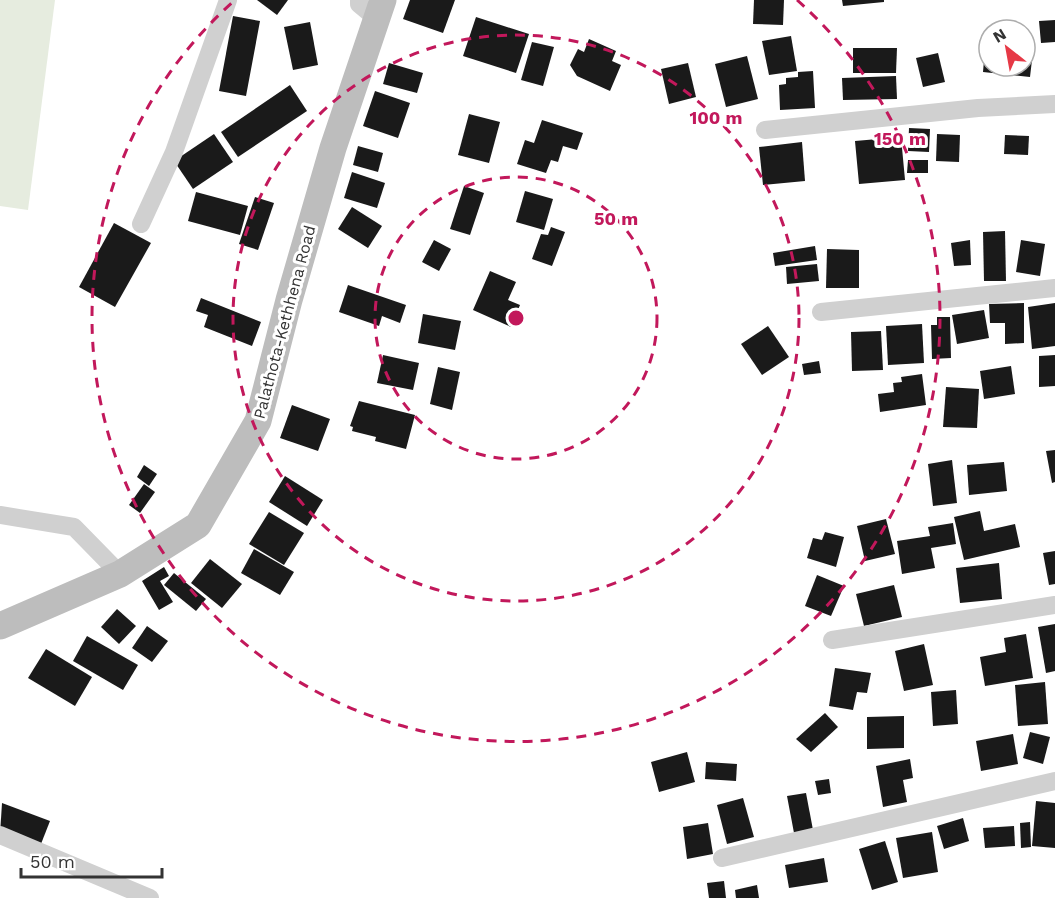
<svg xmlns="http://www.w3.org/2000/svg" width="1055" height="898" font-family="'Work Sans',sans-serif">
	<style>
		.green { fill: #e6ecdf }
		.building { fill: #1a1a1a }
		.lines { fill: none; stroke-linecap: round; stroke-linejoin: round }
		.street { stroke: #d0d0d0; stroke-width: 18 }
		.secondary { stroke: #bdbdbd; stroke-width: 27 }
		.ring { fill: none; stroke: #c2185b; stroke-width: 3; stroke-dasharray: 10 8 }
		.labels { text-anchor: middle; stroke-width: 6; stroke-linejoin: round; paint-order: stroke }
		.street-label { font-size: 16px; fill: #333; stroke: #fff }
		.centre { fill: #c2185b; stroke: #fff; stroke-width: 3 }
		.ring-label { font-size: 18px; text-anchor: middle; font-weight: bold; fill: #c2185b; stroke: #fff; stroke-width: 6; stroke-linejoin: round; paint-order: stroke }
	</style>
	<rect width="100%" height="100%" fill="#fff"/>
	<polygon class="green" points="0,0 55,0 28,210 0,206"/>
	<g class="building">
		<polygon points="257,0 288,0 277,15"/>
		<polygon points="410,0 455,0 443,33 403,19"/>
		<polygon points="754,0 784,0 783,25 753,24"/>
		<polygon points="842,0 884,0 884,2 843,6"/>
		<polygon points="233,16 260,21 246,96 219,91"/>
		<polygon points="476,17 529,34 516,73 463,56"/>
		<polygon points="1055,20 1055,42 1041,43 1039,21"/>
		<polygon points="310,22 318,65 293,70 284,27"/>
		<polygon points="791,36 797,71 769,75 762,41"/>
		<polygon points="986,37 989,38 989,66 1025,66 1025,42 1034,43 1030,77 983,72"/>
		<polygon points="589,39 616,51 612,61 621,65 610,91 577,76 570,65 578,49 584,52"/>
		<polygon points="532,42 554,47 543,86 521,80"/>
		<polygon points="853,48 897,48 896,73 853,73"/>
		<polygon points="938,53 945,82 923,87 916,58"/>
		<polygon points="747,56 758,99 726,107 715,64"/>
		<polygon points="389,63 423,73 417,93 383,84"/>
		<polygon points="688,63 696,97 669,104 661,69"/>
		<polygon points="813,71 815,108 780,110 779,85 786,84 786,78 798,77 798,72"/>
		<polygon points="896,76 897,99 843,100 842,78"/>
		<polygon points="290,85 307,111 238,157 221,132"/>
		<polygon points="375,91 410,103 398,138 363,126"/>
		<polygon points="469,114 500,122 489,163 458,155"/>
		<polygon points="542,120 583,133 577,150 563,146 558,162 551,160 546,173 517,164 525,140 534,143"/>
		<polygon points="909,128 930,129 929,152 908,151"/>
		<polygon points="214,134 233,162 193,189 174,161"/>
		<polygon points="937,134 960,135 959,162 936,161"/>
		<polygon points="1005,135 1029,136 1028,155 1004,154"/>
		<polygon points="901,137 905,180 859,184 855,141"/>
		<polygon points="802,142 805,181 763,185 759,147"/>
		<polygon points="358,146 383,153 378,172 353,165"/>
		<polygon points="908,160 928,160 928,173 907,173"/>
		<polygon points="352,172 385,183 377,208 344,198"/>
		<polygon points="464,186 484,193 470,235 450,229"/>
		<polygon points="525,191 553,199 544,230 516,222"/>
		<polygon points="196,192 248,206 240,235 188,221"/>
		<polygon points="255,197 274,203 258,250 239,244"/>
		<polygon points="352,207 382,226 368,248 338,229"/>
		<polygon points="114,223 151,243 115,307 79,287"/>
		<polygon points="551,227 565,232 552,266 532,259 541,234 548,235"/>
		<polygon points="1005,231 1006,281 984,281 983,232"/>
		<polygon points="434,240 451,249 439,271 422,262"/>
		<polygon points="970,240 971,265 954,266 951,243"/>
		<polygon points="1021,240 1045,244 1040,276 1016,272"/>
		<polygon points="815,246 817,260 775,266 773,253"/>
		<polygon points="827,249 859,250 859,288 826,288"/>
		<polygon points="817,264 819,281 787,284 786,267"/>
		<polygon points="490,271 516,282 508,300 520,305 511,327 473,310"/>
		<polygon points="348,285 406,305 400,323 382,316 379,326 339,312"/>
		<polygon points="201,298 261,322 252,346 204,327 208,315 196,311"/>
		<polygon points="1024,303 1024,343 1005,344 1005,323 990,323 989,304"/>
		<polygon points="1055,303 1055,346 1032,349 1028,307"/>
		<polygon points="984,310 989,338 957,344 952,315"/>
		<polygon points="423,314 461,321 455,350 418,343"/>
		<polygon points="937,317 950,317 951,358 932,359 931,325 937,325"/>
		<polygon points="922,324 924,363 888,365 886,326"/>
		<polygon points="768,326 789,357 762,375 741,344"/>
		<polygon points="881,331 883,370 852,371 851,332"/>
		<polygon points="383,355 419,363 413,390 377,383"/>
		<polygon points="1055,355 1055,386 1039,387 1039,356"/>
		<polygon points="819,361 821,373 804,375 802,364"/>
		<polygon points="1011,366 1015,394 984,399 980,371"/>
		<polygon points="438,367 460,372 452,410 430,404"/>
		<polygon points="922,374 926,405 880,412 878,394 894,392 893,383 902,382 901,377"/>
		<polygon points="946,387 979,389 977,428 943,427"/>
		<polygon points="359,401 415,415 406,449 375,441 376,437 352,431 353,427 350,426"/>
		<polygon points="292,405 330,419 318,451 280,438"/>
		<polygon points="1055,450 1055,482 1052,483 1046,451"/>
		<polygon points="952,460 957,503 933,506 928,464"/>
		<polygon points="1004,462 1007,491 969,495 967,465"/>
		<polygon points="144,465 157,474 149,486 137,477"/>
		<polygon points="285,476 323,500 307,526 269,502"/>
		<polygon points="144,484 155,492 140,513 129,505"/>
		<polygon points="980,511 984,531 1015,524 1020,547 964,560 954,517"/>
		<polygon points="269,512 304,533 284,565 249,544"/>
		<polygon points="886,519 895,554 865,561 857,526"/>
		<polygon points="953,523 956,544 931,548 935,568 902,574 897,541 930,536 928,527"/>
		<polygon points="825,532 844,537 836,567 807,558 813,538 822,540"/>
		<polygon points="254,549 294,572 280,595 241,573"/>
		<polygon points="1055,551 1055,584 1049,585 1043,553"/>
		<polygon points="210,559 242,584 222,608 191,583"/>
		<polygon points="999,563 1002,599 960,603 956,568"/>
		<polygon points="164,567 169,576 160,581 173,602 159,610 142,581"/>
		<polygon points="174,573 206,599 196,611 164,585"/>
		<polygon points="817,575 844,586 831,616 805,606"/>
		<polygon points="894,585 902,617 864,626 856,594"/>
		<polygon points="117,609 136,626 119,644 101,627"/>
		<polygon points="1055,624 1055,671 1046,673 1038,627"/>
		<polygon points="147,626 168,641 152,662 132,648"/>
		<polygon points="1026,634 1033,678 985,686 980,657 1006,652 1004,638"/>
		<polygon points="87,636 138,665 123,690 73,661"/>
		<polygon points="924,644 933,685 904,691 895,651"/>
		<polygon points="46,649 92,677 75,706 28,678"/>
		<polygon points="835,668 871,673 867,693 857,692 853,710 829,706"/>
		<polygon points="1045,682 1048,724 1018,726 1015,685"/>
		<polygon points="956,690 958,724 933,726 931,692"/>
		<polygon points="825,713 838,727 811,752 796,739"/>
		<polygon points="904,716 904,748 867,749 867,717"/>
		<polygon points="1030,732 1050,737 1043,764 1023,758"/>
		<polygon points="1013,734 1018,764 981,771 976,741"/>
		<polygon points="687,752 695,782 659,792 651,762"/>
		<polygon points="910,759 913,778 903,780 907,802 883,807 876,766"/>
		<polygon points="706,762 737,764 736,781 705,779"/>
		<polygon points="829,779 831,793 818,795 815,781"/>
		<polygon points="806,793 813,830 794,833 787,796"/>
		<polygon points="743,798 754,837 727,844 717,805"/>
		<polygon points="1036,801 1055,803 1055,848 1032,846"/>
		<polygon points="2,803 50,821 39,849 0,834"/>
		<polygon points="963,818 969,841 944,849 937,826"/>
		<polygon points="1030,822 1031,847 1021,848 1020,823"/>
		<polygon points="708,823 713,854 687,859 683,827"/>
		<polygon points="1014,826 1015,846 985,848 983,828"/>
		<polygon points="932,832 938,872 903,878 896,838"/>
		<polygon points="885,841 898,882 872,890 859,849"/>
		<polygon points="824,858 828,882 789,888 785,865"/>
		<polygon points="724,881 726,898 709,898 707,883"/>
		<polygon points="757,885 759,898 736,898 735,890"/>
	</g>
	<g class="lines">
		<g class="street">
			<polyline points="359,0 359,4 377,19"/>
			<polyline points="765,130 978,108 1055,104"/>
			<polyline points="141,224 174,152 228,0"/>
			<polyline points="821,312 1055,288"/>
			<polyline points="0,515 74,527 120,574"/>
			<polyline points="832,640 1055,605"/>
			<polyline points="0,835 150,898"/>
			<polyline points="722,858 1055,781"/>
		</g>
		<polyline class="secondary" points="0,626 120,574 198,525 258,421 289,300 333,148 383,0"/>
	</g>
	<g class="ring">
		<circle cx="516" cy="318" r="141"/>
		<circle cx="516" cy="318" r="283"/>
		<path d="M797 0A424 424 0 1 1 235 0"/>
	</g>
	<g class="labels">
		<g class="street-label">
			<text transform="translate(284 322) rotate(-75)" y="6">Palathota-Kethhena Road</text>
		</g>
	</g>
	<circle cx="516" cy="318" r="9" class="centre"/>
	<g class="ring-label">
		<text x="716" y="124">100 m</text>
		<text x="900" y="145">150 m</text>
		<text x="616" y="225">50 m</text>
	</g>
	<g transform="translate(1007 48) rotate(329)"><circle r="28" fill="#ffffff" stroke="#adadad" stroke-width="1.5"/>
	<path d="M0-4.5L10 22L0 15L-10 22Z" fill="#e63946"/>
	<text y="-9" font-size="16" font-weight="bold" text-anchor="middle" fill="#333333">N</text>
	</g>
	<path d="M21 868v9h141v-9" fill="none" stroke="#333333" stroke-width="3"/>
	<text x="30" y="868" font-size="18" fill="#333333" stroke="#ffffff" stroke-width="4.5" paint-order="stroke">50 m</text>
</svg>
